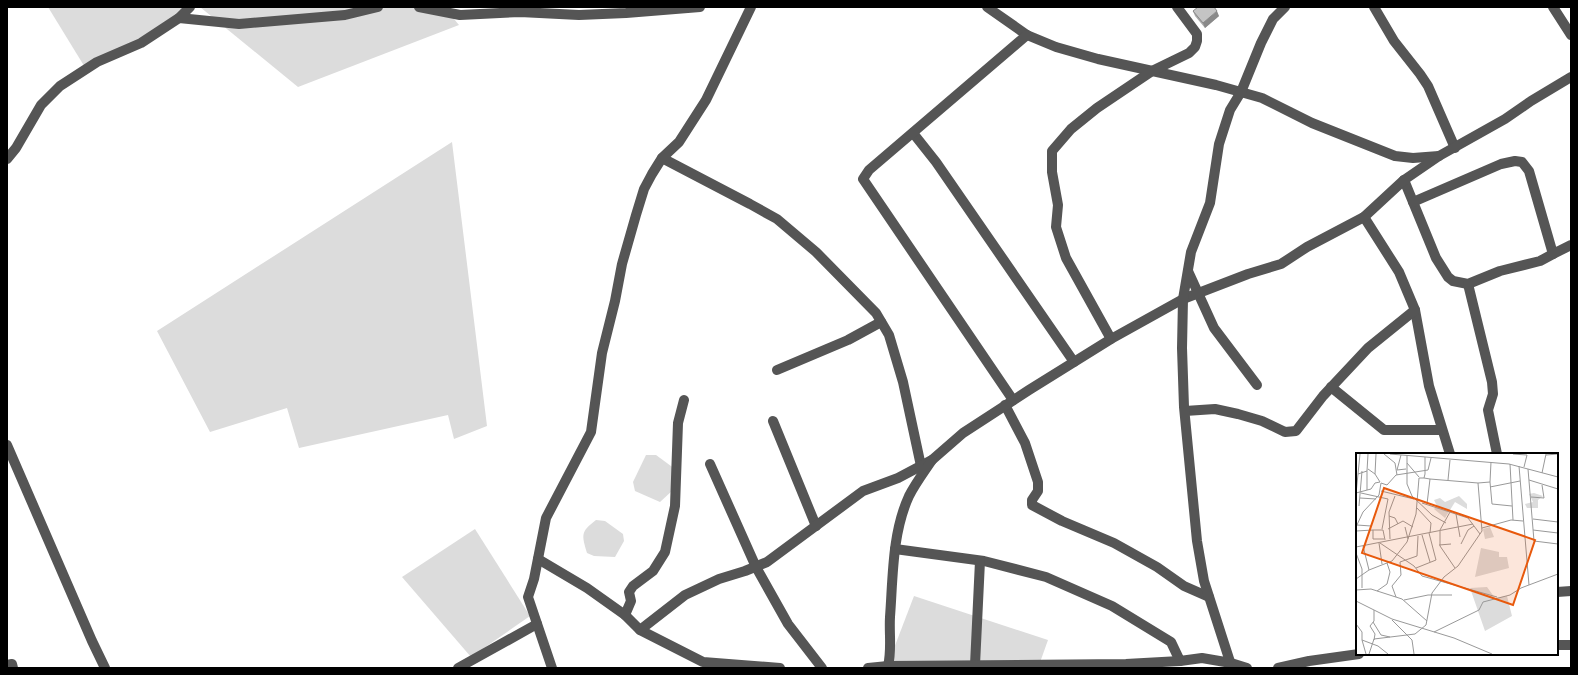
<svg xmlns="http://www.w3.org/2000/svg" width="1578" height="675" font-family="Helvetica,sans-serif">
	<style>
		.green { fill: #dcdcdc }
		.lines { fill: none; stroke-linecap: round; stroke-linejoin: round }
		.minor { stroke: #555; stroke-width: 10 }
		.wall { fill: #a9a9a9 }
		.shaded-wall { fill: #898989 }
		.building { fill: #c4c4c4; stroke: #898989 }
		.inset-road { fill: none; stroke: #999; stroke-width: 1 }
		.view { fill: #e8590c; fill-opacity: 0.15; stroke: #e8590c; stroke-width: 2 }
		.inset-edge { fill: none; stroke: #000; stroke-width: 2 }
	</style>
	<rect width="100%" height="100%" fill="#fff"/>
	<g class="green">
		<polygon points="48,7 190,7 179,18 86,69"/>
		<polygon points="200,7 444,7 459,25 298,87"/>
		<polygon points="452,142 487,426 454,439 448,415 299,448 287,408 210,432 157,331"/>
		<polygon points="646,455 656,455 675,469 673,490 660,502 635,491 633,482"/>
		<path d="M596 520 605 521 623 534 624 541 615 557 594 556 587 553C582 535 580 532 596 520Z"/>
		<polygon points="475,529 530,616 471,657 402,577"/>
		<polygon points="914,596 1048,640 1038,668 888,668 891,656"/>
	</g>
	<g class="lines">
		<g class="minor">
			<polyline points="419,7 460,15 520,12 579,15 626,13 700,7"/>
			<polyline points="987,7 1027,35 1056,47 1098,59 1216,85 1262,98 1312,123 1395,156 1413,158 1439,156"/>
			<polyline points="1374,7 1394,41 1420,74 1428,86 1455,148"/>
			<polyline points="1553,7 1571,35"/>
			<polyline points="179,18 239,24 345,15 378,7"/>
			<polyline points="913,133 936,162 1074,362"/>
			<polyline points="662,158 750,204 777,219 816,252 876,313 889,335 903,382 921,466"/>
			<polyline points="7,159 16,148 41,105 60,86 97,62 141,43 179,18 190,7"/>
			<polyline points="1404,180 1436,258 1448,277 1453,281 1468,284 1500,271 1540,261 1553,254"/>
			<polyline points="1413,202 1501,164 1515,161 1522,162 1529,171 1553,254 1571,245"/>
			<polyline points="1364,217 1399,272 1415,310 1429,386 1450,454"/>
			<polyline points="1188,271 1214,328 1257,385"/>
			<polyline points="1468,284 1492,382 1493,394 1488,410 1497,454"/>
			<polyline points="1111,339 1066,258 1056,227 1058,205 1052,172 1052,151 1071,129 1097,108 1152,71 1189,53 1195,47 1197,41 1197,34 1177,7"/>
			<polyline points="777,370 848,340 881,322"/>
			<polyline points="1331,387 1384,430 1442,430"/>
			<polyline points="1013,400 863,179 869,170 1027,35"/>
			<polyline points="1005,405 1025,443 1038,482 1038,491 1032,500 1032,505 1062,521 1114,543 1157,567 1184,586 1209,597"/>
			<polyline points="1185,411 1215,409 1238,414 1262,421 1285,432 1296,431 1323,396 1368,348 1415,310"/>
			<polyline points="773,421 816,526"/>
			<polyline points="7,445 92,641 105,668"/>
			<polyline points="710,464 756,567 788,624 822,668"/>
			<polyline points="895,549 984,561 1046,577 1112,606 1171,642 1180,661 1202,658 1231,663 1247,668"/>
			<polyline points="538,559 587,588 625,615 640,630 703,662 780,668"/>
			<polyline points="1557,592 1571,591"/>
			<polyline points="625,615 631,601 629,592 633,586 653,571 665,552 675,506 678,423 684,400"/>
			<polyline points="640,630 685,595 719,579 745,571 767,562 863,491 898,478 932,460 963,433 1029,390 1111,339 1183,299 1248,274 1281,264 1307,247 1364,217 1404,180 1439,156 1505,119 1531,101 1571,77"/>
			<polyline points="1557,645 1571,645"/>
			<polyline points="7,665 12,664 13,668"/>
			<polyline points="975,665 980,561"/>
			<path d="M888 666C892 650 889 634 890 617 893 577 892 533 909 496 915 484 924 472 932 460"/>
			<polyline points="458,668 537,624"/>
			<polyline points="552,668 528,597 534,579 546,518 591,432 602,353 615,301 622,264 636,215 644,189 652,174 662,158 679,142 706,100 751,7"/>
			<polyline points="868,668 888,666 1126,664 1180,661"/>
			<polyline points="1232,668 1204,581 1197,541 1184,407 1182,348 1183,299 1191,252 1210,203 1219,144 1230,110 1241,92 1261,43 1273,19 1285,7"/>
			<polyline points="1278,668 1309,661 1359,654"/>
		</g>
	</g>
	<polygon class="wall" points="1193,11 1219,16 1205,28 1195,16"/>
	<polygon class="shaded-wall" points="1217,11 1219,16 1205,28 1203,23"/>
	<polygon class="building" points="1198,7 1214,7 1217,11 1203,23 1193,11"/>
	<g transform="translate(1356 453)">
		<rect width="202" height="202" fill="#fff"/>
		<path d="M178 40 187 43 182 47V55H171L169 51 177 49 173 41ZM103 43 111 51V56L99 49 89 65 78 56 81 53 78 47 84 45 89 49ZM134 74 138 84 129 86 127 76ZM125 95 143 99V104H151L153 115 119 124ZM131 134 139 145 151 143 156 163 129 178 114 135Z" fill="#dcdcdc"/>
		<path class="inset-road" d="M28 1 39 10 41 22M34 1 153 11 202 24M157 1 171 2 168 14M45 2 41 17 50 16M51 2V10L63 24M190 2 202 1M51 10V31L56 43 76 62 90 70M154 11 157 67M163 13 173 132M12 16 19 21 24 29M172 16 178 88 202 91M186 20 190 1M2 21 11 18 12 1M19 21 20 1M68 25 74 26 71 51M74 26 122 30M92 27 94 7M173 27 202 36M134 29 136 51 156 53M134 34 164 28M11 37V18M25 38 58 46M0 40 15 36 19 30 24 29M5 40 32 46 26 76M0 41 4 1M175 44 188 45 186 32M4 45 20 46M66 50 112 65 124 81M3 53 6 18M61 55 75 70 74 80M100 61 104 84M33 63 39 65 42 71M177 66 202 69M1 72 15 73M0 74 7 59 23 42 25 30 31 32 40 22 72 17 75 5M49 74 52 86M126 75 155 67 167 68M32 76 47 68 57 74M17 77H27L29 87M84 77 94 59M177 77 202 80M0 78 17 77V86H28M84 78V93L99 115M66 82 74 109M34 86 33 59 39 43M23 90 26 111M24 90 58 113 66 123 141 144M105 91 112 77 118 73M83 92 95 91M7 93 13 117M0 94 117 71M0 100 6 116V135M60 115 80 107 73 80M0 126 13 117 36 108 51 89 60 61 63 25H68L69 21V4M0 137 15 136 46 146 71 168M21 138 31 131 34 119 31 110M40 144 36 133 45 122 44 109 61 103 62 83M48 147 72 142H96M0 148 36 166 98 185 136 201M36 167 56 187 58 201M17 169 25 182 34 184M0 171 6 179V187L22 193 32 201M78 179 123 157 127 149 154 142 165 135 202 121M6 187 10 201M18 187 19 181 14 173 18 168V157M13 201 18 186 59 181 70 172 76 140 88 124 102 113 126 78 122 30 134 29 135 9"/>
		<path class="view" d="M28 35 179 87 157 152 6 100Z"/>
		<rect width="202" height="202" class="inset-edge"/>
	</g>
	<rect width="1578" height="675" fill="none" stroke="#000000" stroke-width="16"/>
</svg>
